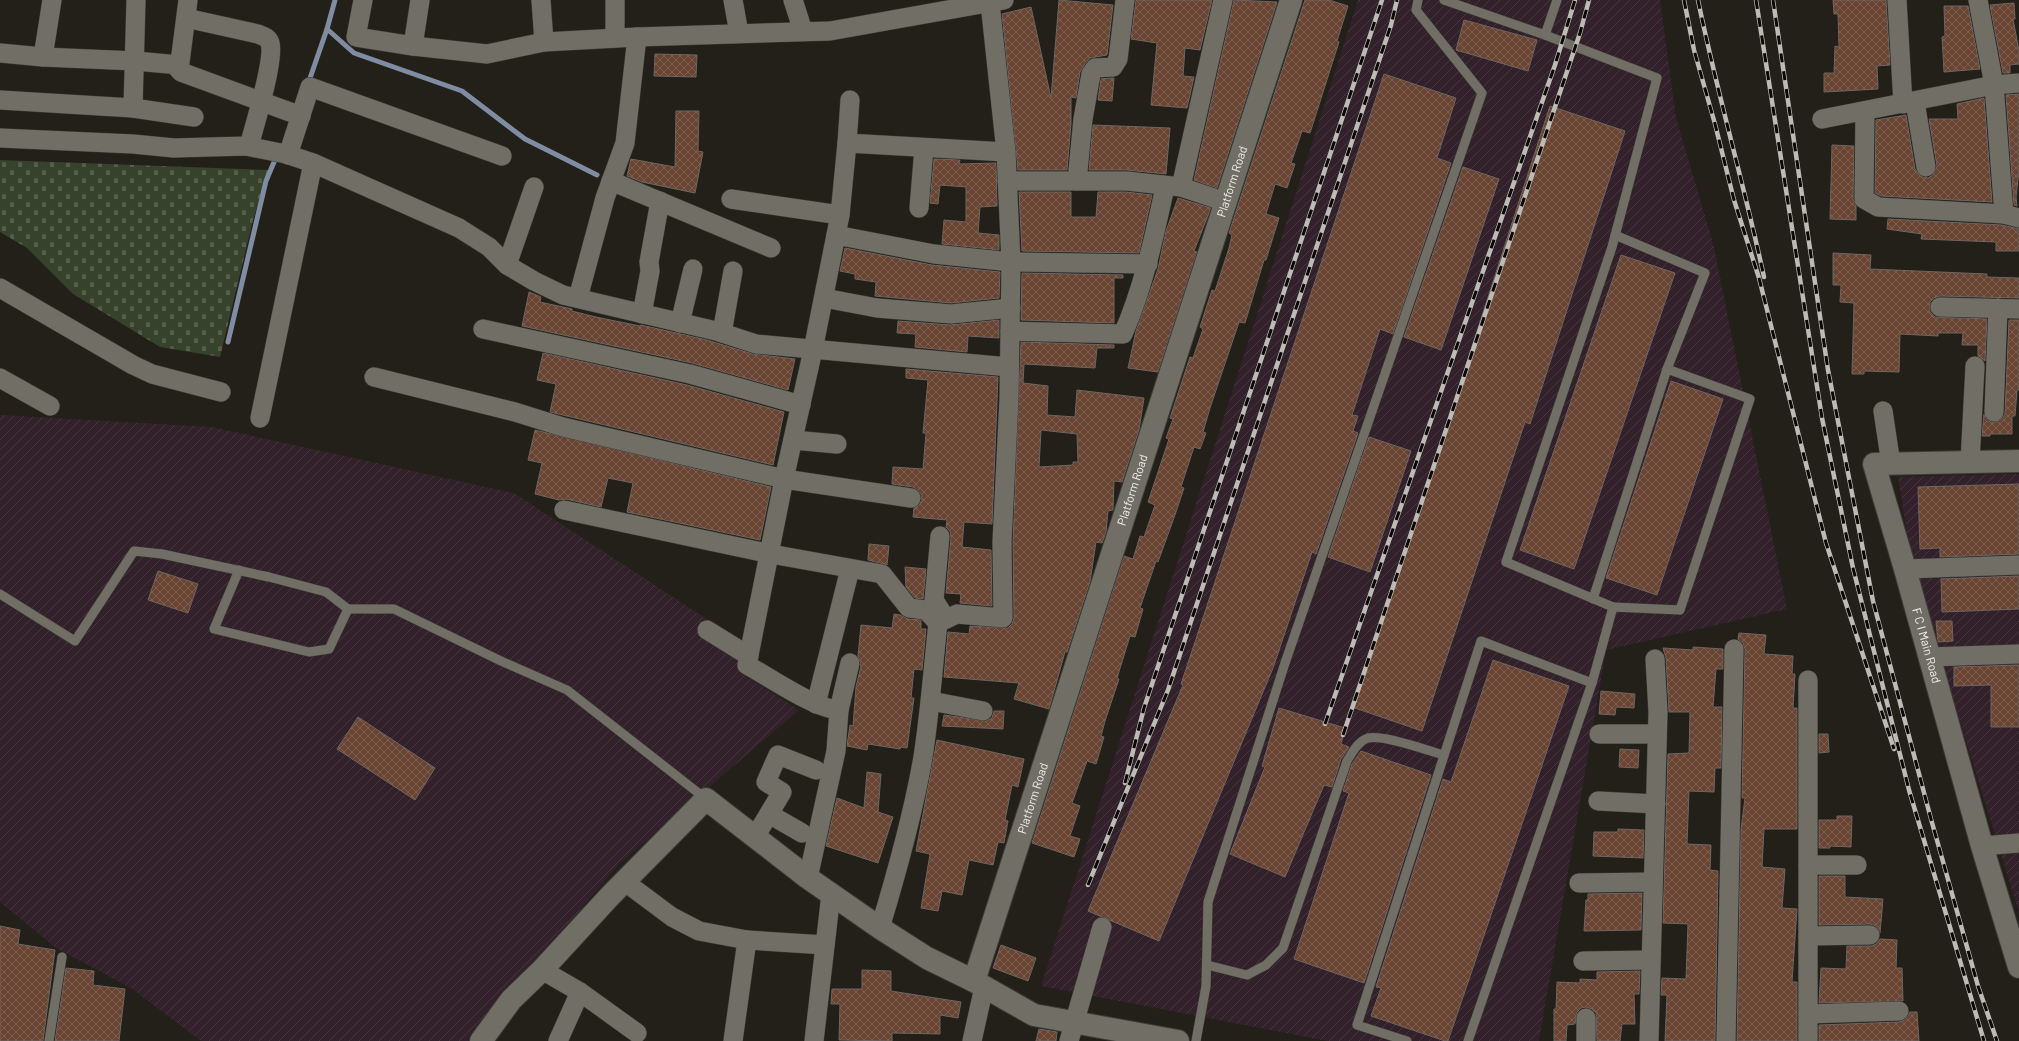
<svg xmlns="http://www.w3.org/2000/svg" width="2019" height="1041" font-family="Barlow,sans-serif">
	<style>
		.industrial { fill: url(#industrial-furrows) }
		.cemetery { fill: url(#cemetery-stones) }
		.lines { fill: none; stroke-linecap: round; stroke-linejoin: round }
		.stream { stroke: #7f8ca2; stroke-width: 5 }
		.building { fill: url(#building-cross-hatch); stroke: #6e6561; fill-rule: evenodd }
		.lane-casing { stroke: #3d3c37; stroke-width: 10 }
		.street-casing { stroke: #3d3c37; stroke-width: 20 }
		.secondary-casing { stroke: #3d3c37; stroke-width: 24 }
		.lane { stroke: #716e66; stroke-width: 9 }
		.street { stroke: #716e66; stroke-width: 19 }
		.secondary { stroke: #716e66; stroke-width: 22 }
		.rail-casing { stroke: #bcbbb6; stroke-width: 4.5 }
		.rail { stroke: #0a0907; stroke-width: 3; stroke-dasharray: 9; stroke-linecap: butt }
		.labels { text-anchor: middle; stroke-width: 4; stroke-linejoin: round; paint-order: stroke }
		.street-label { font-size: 12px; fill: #f0efea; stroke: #0a0907 }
	</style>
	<defs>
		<pattern id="industrial-furrows" width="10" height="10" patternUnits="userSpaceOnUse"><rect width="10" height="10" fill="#32212a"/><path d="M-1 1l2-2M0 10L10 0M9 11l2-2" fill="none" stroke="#46373f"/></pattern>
		<pattern id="cemetery-stones" width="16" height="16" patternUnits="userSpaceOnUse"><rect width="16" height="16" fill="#37422d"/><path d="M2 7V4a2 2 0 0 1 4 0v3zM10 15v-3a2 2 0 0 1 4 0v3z" fill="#545e4c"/></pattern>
		<pattern id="building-cross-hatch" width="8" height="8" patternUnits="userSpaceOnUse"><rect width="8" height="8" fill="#694432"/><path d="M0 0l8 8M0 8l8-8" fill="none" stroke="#7f5f50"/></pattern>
	</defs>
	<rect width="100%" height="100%" fill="#222019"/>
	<g class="industrial">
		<polygon points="1358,0 1660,0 1676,118 1713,243 1787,609 1606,650 1539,1041 1328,1041 1041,986"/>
		<polygon points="0,415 212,427 514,493 739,640 741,673 799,710 619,864 470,1041 201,1041 131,988 56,948 0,902"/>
		<polygon points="2019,474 2019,913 1912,565 1898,477"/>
	</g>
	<polygon class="cemetery" points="0,160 268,170 252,224 220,357 160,347 73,294 27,248 0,232"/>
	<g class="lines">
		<g class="stream">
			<polyline points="335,0 327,29 354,53 462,91 525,139 597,175"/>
			<polyline points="308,84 327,29"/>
			<polyline points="228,342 266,181 277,155"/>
		</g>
	</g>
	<g class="building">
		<polygon points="1059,0 1113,5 1107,55 1090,58 1086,62 1080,72 1076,98 1071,97 1071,124 1067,170 1018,170 1002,14 1031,7 1051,98"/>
		<polygon points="1136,0 1212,0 1200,50 1185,48 1183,76 1194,77 1187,108 1151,105 1157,43 1131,39"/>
		<polygon points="1234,0 1277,2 1217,188 1194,180"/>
		<polygon points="1305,0 1329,0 1348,6 1337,41 1339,42 1310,133 1302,131 1291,163 1295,164 1287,188 1275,184 1266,214 1279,218 1266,260 1264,260 1245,323 1239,322 1210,408 1203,432 1206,433 1200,449 1194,447 1181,487 1184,488 1176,512 1158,562 1156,561 1140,608 1143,609 1135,637 1130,636 1117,678 1119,679 1105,721 1101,736 1104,737 1096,764 1087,761 1072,803 1080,806 1070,836 1080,839 1074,857 1032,843 1124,556 1133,559 1140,536 1144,537 1155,505 1148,502 1169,439 1166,438 1173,419 1170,418 1190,357 1193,358 1203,329 1200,327 1212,290 1215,291 1229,248 1232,235 1229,233"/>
		<polygon points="1833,0 1886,0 1890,65 1877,66 1878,89 1824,92 1824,73 1834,73 1835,46 1839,47 1838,14 1834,14"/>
		<polygon points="2014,3 2015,19 2013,19 2019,51 2019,64 2010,65 2010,73 2003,73 1990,5"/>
		<polygon points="1944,6 1968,6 1980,69 1944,72 1942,37 1945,36"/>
		<polygon points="1464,20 1537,40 1528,71 1456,50"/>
		<polygon points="655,54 697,55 696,77 654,76"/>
		<polygon points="1384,74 1456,98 1437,158 1451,163 1393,334 1380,329 1352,415 1358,416 1353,431 1358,433 1316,554 1312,552 1273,668 1159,941 1088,911 1183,685 1181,684"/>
		<polygon points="1110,78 1114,78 1112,101 1098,100 1101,79"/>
		<polygon points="2019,94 2019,170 2016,197 2017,206 2014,205 2006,95"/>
		<polygon points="1984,98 1992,202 1881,196 1875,193 1876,120 1906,115 1915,169 1922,177 1928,178 1933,175 1937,166 1929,119 1958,119 1957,104"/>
		<polygon points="1550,106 1625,131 1530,424 1525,422 1422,731 1352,707 1455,399"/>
		<polygon points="676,111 699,111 698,151 703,152 695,193 642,182 627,176 631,159 675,167"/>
		<polygon points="1093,125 1170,128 1166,174 1127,170 1089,170"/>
		<polygon points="1832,145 1854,146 1853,199 1856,206 1856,220 1830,219"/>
		<polygon points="934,159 960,160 959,164 996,163 997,206 980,207 978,233 999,235 999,250 942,244 944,220 966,222 966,187 940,185 938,204 930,203"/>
		<polygon points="1463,167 1499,179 1441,350 1404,337"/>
		<polygon points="1019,192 1071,192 1071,217 1096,217 1098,192 1126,192 1152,195 1139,253 1022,251"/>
		<polygon points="1178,198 1211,208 1194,251 1197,252 1158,372 1128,368 1136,331 1158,269 1166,231"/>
		<polygon points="1888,219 2002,225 2019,229 2019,251 1996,251 1996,242 1921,239 1922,234 1887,229"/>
		<polygon points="845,248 932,265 1000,272 999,298 951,303 875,296 876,282 855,279 855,274 840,271"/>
		<polygon points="1833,253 1871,255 1870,269 1987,274 1987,277 2019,278 2019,298 1940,296 1934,298 1930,302 1930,312 1935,317 1987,319 1985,361 1978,356 1978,345 1962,345 1963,333 1938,333 1938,336 1900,334 1899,372 1864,371 1864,374 1852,374 1854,303 1840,302 1841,285 1833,285"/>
		<polygon points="1621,255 1675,273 1574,569 1520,550"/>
		<polygon points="1022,273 1123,275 1123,278 1114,278 1114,323 1021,320"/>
		<polygon points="529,292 541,297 540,302 572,309 572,311 596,317 640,326 641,325 707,340 753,354 795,359 788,390 692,363 522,326"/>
		<polygon points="999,320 999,338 968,336 967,352 915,347 916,334 897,333 898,321 950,325"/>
		<polygon points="2009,320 2019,320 2019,390 2017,390 2015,416 2012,416 2012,434 1990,434 1990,436 1982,436 1984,414 1988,421 1994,423 2003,418 2005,413"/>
		<path d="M1021 342 1114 345V348H1097L1095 368 1024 364 1023 383 1048 386 1047 415 1075 417 1077 390 1144 398 1139 430 1122 482 1114 481 1113 510 1108 511 1106 532 1102 543 1096 542 1090 582 1067 652H1065L1049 709 1014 699 1019 683 944 677 948 632 969 634 970 626 1008 628 1012 624 1014 618 1013 542ZM1041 430 1077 434 1078 462H1073V465L1039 467Z"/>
		<polygon points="543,353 687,385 784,412 773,465 550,412 556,384 537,380"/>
		<polygon points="906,369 998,377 992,524 964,522 962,547 991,550 992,606 960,603 961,594 946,593 951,537 950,531 946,527 947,520 913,517 914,508 919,505 922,500 921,494 913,487 892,484 893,467 923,469 926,433 923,433 928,380 906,378"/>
		<polygon points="1671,381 1723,399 1657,595 1606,578"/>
		<polygon points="535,430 771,487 760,540 627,512 633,483 608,478 601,507 566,499 559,500 535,494 542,463 528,460"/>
		<polygon points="1369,437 1411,451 1370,572 1328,557"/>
		<polygon points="2019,484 2019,554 1940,557 1940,548 1920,549 1918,487"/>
		<polygon points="869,544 889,546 887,565 868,560"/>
		<polygon points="905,567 926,569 923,599 915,598 906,587"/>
		<polygon points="158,571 198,584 188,613 148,600"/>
		<polygon points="2019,576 2019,609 1942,612 1941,579"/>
		<polygon points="894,614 900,615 908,619 921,620 921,629 926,629 922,670 914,669 911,698 914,698 907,748 901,747 900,749 868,744 867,750 847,746 850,725 853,726 856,687 861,666 858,656 861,625 892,628"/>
		<polygon points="1936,621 1952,621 1953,641 1938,642"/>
		<polygon points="1739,633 1766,635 1764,654 1793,656 1792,674 1795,674 1793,708 1797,708 1797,829 1764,829 1762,867 1785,869 1782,908 1797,909 1792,982 1797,982 1797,1041 1737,1041 1741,829 1745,798 1742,798 1745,649 1743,643 1738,639"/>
		<polygon points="1693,647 1723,649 1723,669 1716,669 1713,707 1722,707 1721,768 1715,768 1714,792 1689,791 1687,844 1711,845 1710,870 1718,871 1715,1041 1665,1041 1667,995 1661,995 1662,978 1686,979 1688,924 1663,923 1668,754 1689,753 1690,712 1669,712 1666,658 1663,648 1693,650"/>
		<polygon points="1493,660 1569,686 1448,1041 1445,1041 1371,1016 1381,988 1376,987 1443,779 1451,782"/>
		<polygon points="2019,665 2019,727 1991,727 1991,685 1954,686 1954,667"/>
		<polygon points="1601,691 1635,694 1634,708 1616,707 1615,715 1599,714"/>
		<polygon points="1279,708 1345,728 1341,744 1349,747 1341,759 1332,787 1324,785 1285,877 1230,854 1265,767 1262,766"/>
		<polygon points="994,711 1004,711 1003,729 942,726 944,715 986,721 992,718"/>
		<polygon points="358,717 435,768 415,800 337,749"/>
		<polygon points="1819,734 1828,734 1829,752 1819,753"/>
		<polygon points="937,740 1024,759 1018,787 1012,785 1005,820 1008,821 1004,843 998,842 993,865 969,860 962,895 942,891 938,911 921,908 930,854 916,851"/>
		<polygon points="1620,749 1639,750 1638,768 1619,767"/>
		<polygon points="1361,751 1431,775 1364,983 1294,959 1349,793 1343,791 1352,764"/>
		<polygon points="867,772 881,774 878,812 893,817 878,863 826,846 837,798 864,808"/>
		<polygon points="1837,816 1852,816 1851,847 1830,846 1830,848 1819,848 1819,820 1837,820"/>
		<polygon points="1618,829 1644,830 1643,858 1593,856 1594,832 1618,832"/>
		<polygon points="1819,876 1845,876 1845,897 1883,899 1880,933 1876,926 1870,924 1819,925"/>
		<polygon points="1642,893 1641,930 1584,931 1586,900 1588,900 1588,894"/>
		<polygon points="0,926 20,930 18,944 55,950 43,1041 0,1041"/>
		<polygon points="1880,939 1897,940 1896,968 1902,968 1903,1001 1819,1003 1821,968 1846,969 1847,946 1871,946 1876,944"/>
		<polygon points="1001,945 1036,958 1028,981 993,968"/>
		<polygon points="66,968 94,971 93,985 125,989 119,1041 55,1041"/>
		<polygon points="862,970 891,971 891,991 961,1002 958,1018 940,1015 940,1034 892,1033 892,1041 839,1040 840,1004 831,1004 832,989 862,989"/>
		<polygon points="1640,971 1639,994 1634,994 1635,1024 1622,1024 1620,1041 1597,1041 1596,1013 1592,1009 1586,1007 1581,1008 1577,1012 1575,1024 1567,1025 1566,1041 1554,1041 1554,1009 1556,1009 1557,982 1580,983 1580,979 1597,980 1597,972"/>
		<polygon points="1910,1012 1917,1012 1919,1041 1819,1041 1819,1025 1899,1022 1905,1020"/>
		<polygon points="1039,1029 1057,1032 1056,1041 1036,1041"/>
	</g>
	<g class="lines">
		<defs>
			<g id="lane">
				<polyline points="1444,0 1545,35 1557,0"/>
				<polyline points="1545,35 1657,78 1612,247 1506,562 1613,607"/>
				<polyline points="239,570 214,629 309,652 329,649 348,609"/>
				<polyline points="0,594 75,641 134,551 162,554 269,577 326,592 348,609 394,609 501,661 567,690 706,799"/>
				<polyline points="1593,599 1667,369"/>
				<polyline points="1592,683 1613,607 1680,610 1750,399 1667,369 1705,273 1615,235"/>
				<path d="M1207 965 1247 975 1266 965 1283 948 1347 761C1352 753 1358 741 1368 738 1385 735 1426 750 1444 755"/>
				<polyline points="49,1041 62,957"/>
				<polyline points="1196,1041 1206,986 1208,902 1285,663 1482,93 1416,10 1418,0"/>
				<polyline points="1407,1041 1357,1025 1481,641 1592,683 1468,1041"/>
			</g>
			<g id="street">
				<polyline points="52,0 43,57 136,61 179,65"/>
				<polyline points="136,0 133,108 194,117"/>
				<polyline points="188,0 179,70 181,72 301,116"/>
				<polyline points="363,0 356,37 413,46 487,54 544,42 637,37 830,31 1004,0"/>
				<polyline points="541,0 544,42"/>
				<polyline points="615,0 615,38"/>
				<polyline points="733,0 739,33"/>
				<polyline points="793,0 803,31"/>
				<polyline points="1897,0 1903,104"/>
				<polyline points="1978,0 1994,85 2004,214 2019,218"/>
				<path d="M186 18 258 34C263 36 268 37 270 43 275 58 254 128 249 146"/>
				<polyline points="413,46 420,0"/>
				<polyline points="0,53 43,57"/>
				<polyline points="0,100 133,108"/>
				<polyline points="850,100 847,143 1006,152"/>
				<polyline points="1915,102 1926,167"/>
				<polyline points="1865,111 1864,199 1878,207 2004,214"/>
				<polyline points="1822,119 1994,85 2019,83"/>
				<polyline points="0,138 133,144 174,148 246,146 286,154 313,163 459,228 489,247 507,265 534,281 563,295 716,331 756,344 1009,367"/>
				<polyline points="288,155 310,87 502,156"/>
				<polyline points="611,181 771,248"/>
				<polyline points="1007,181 1127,181 1181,187 1226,202"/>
				<polyline points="1077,181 1083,119 1091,74 1095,68 1113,67 1118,59 1125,0"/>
				<polyline points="1181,187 1223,0"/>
				<polyline points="731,199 840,215"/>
				<polyline points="919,208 924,148"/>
				<polyline points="836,235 934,254 1011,262 1148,264"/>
				<polyline points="507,265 534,187"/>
				<polyline points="0,288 133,365 152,374 221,392"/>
				<polyline points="578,298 605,198 625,143 637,37"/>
				<polyline points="824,298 877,308 951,314 1011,308"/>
				<polyline points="1940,307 2019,309"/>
				<polyline points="642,314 650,271 649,262 660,201"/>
				<polyline points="680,323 693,269"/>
				<polyline points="483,329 690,374 801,405"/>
				<path d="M1010 331 1123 334C1144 286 1154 237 1165 187"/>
				<polyline points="722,333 733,271"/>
				<polyline points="374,377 515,412 563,427 784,479 911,498"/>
				<polyline points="0,378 50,406"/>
				<polyline points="1883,411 1891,464"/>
				<polyline points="1994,412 1998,308"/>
				<polyline points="260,418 313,163"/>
				<polyline points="793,440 837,444"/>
				<polyline points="1970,462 1975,366"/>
				<polyline points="564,510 771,554 882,574 909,608 926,610 938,623"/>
				<polyline points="940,536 934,600 946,619"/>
				<polyline points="1905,569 2019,565"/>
				<polyline points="707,630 749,656"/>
				<polyline points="1929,657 2019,654"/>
				<polyline points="1808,680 1808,1041"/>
				<polyline points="931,701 983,711"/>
				<polyline points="816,704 850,569"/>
				<polyline points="839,710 850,663"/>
				<polyline points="1599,734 1657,734"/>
				<polyline points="1598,801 1656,804"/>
				<polyline points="769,814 802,833"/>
				<polyline points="755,837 782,792 766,782 778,755 816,770"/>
				<polyline points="1982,846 2019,843"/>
				<polyline points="1808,865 1857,865"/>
				<path d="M808 878 836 751 839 710C815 709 769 677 747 665L784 479 813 350 840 215 847 143"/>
				<polyline points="625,882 672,917 699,931 747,940 825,945"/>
				<polyline points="1579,883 1653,882"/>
				<path d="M880 928C897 872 913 815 923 757 930 712 933 668 938 623L957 614 1003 618 1002 542 1009 399 1011 262 1006 152 990 3 981 0"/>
				<polyline points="1808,936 1870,935"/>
				<polyline points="1583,961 1651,960"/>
				<polyline points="542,970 580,992 558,1041"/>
				<polyline points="580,992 637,1033"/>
				<polyline points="1808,1014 1899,1011"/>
				<polyline points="1586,1018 1586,1041"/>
				<polyline points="733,1041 747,940"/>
				<polyline points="814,1041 831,894"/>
				<polyline points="972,1041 984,987"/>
				<polyline points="1069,1041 1102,927"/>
				<polyline points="1649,1041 1658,712 1655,659"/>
				<polyline points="1726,1041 1734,649"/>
			</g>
			<g id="secondary">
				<path id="s1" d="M2019 461 1874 464 1905 569 1982 846 2019 967"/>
				<path id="s2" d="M974 981 1291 0"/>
				<polyline points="481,1041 511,1000 542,970 610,896 706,799 808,878 880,928 927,958 974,981 1034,1015 1178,1041"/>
			</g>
		</defs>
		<use href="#lane" class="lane-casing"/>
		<use href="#street" class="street-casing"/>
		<use href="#secondary" class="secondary-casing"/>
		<use href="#lane" class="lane"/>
		<use href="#street" class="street"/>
		<use href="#secondary" class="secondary"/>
		<defs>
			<g id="rail">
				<polyline points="1684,0 1694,50 1715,124 1734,200 1759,278 1826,543 1894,749"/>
				<path d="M1698 0C1717 93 1744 184 1764 277"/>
				<polyline points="1756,0 1822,418 1853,568 1909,790 1984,1041"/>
				<polyline points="1773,0 1828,370 1873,601 1931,819 1978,986 1997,1041"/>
				<polyline points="1325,724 1555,65 1575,0"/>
				<polyline points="1343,735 1580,33 1589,0"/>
				<polyline points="1125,783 1144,708 1382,0"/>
				<polyline points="1088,885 1168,690 1391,25 1397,0"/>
			</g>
		</defs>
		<use href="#rail" class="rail-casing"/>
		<use href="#rail" class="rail"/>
	</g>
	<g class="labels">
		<g class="street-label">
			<text dy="4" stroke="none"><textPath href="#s2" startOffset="840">Platform Road</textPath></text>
			<text dy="4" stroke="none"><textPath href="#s2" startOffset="516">Platform Road</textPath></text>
			<text dy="4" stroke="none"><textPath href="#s1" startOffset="334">F C I Main Road</textPath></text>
			<text dy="4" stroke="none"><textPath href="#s2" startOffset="192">Platform Road</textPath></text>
		</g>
	</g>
</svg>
